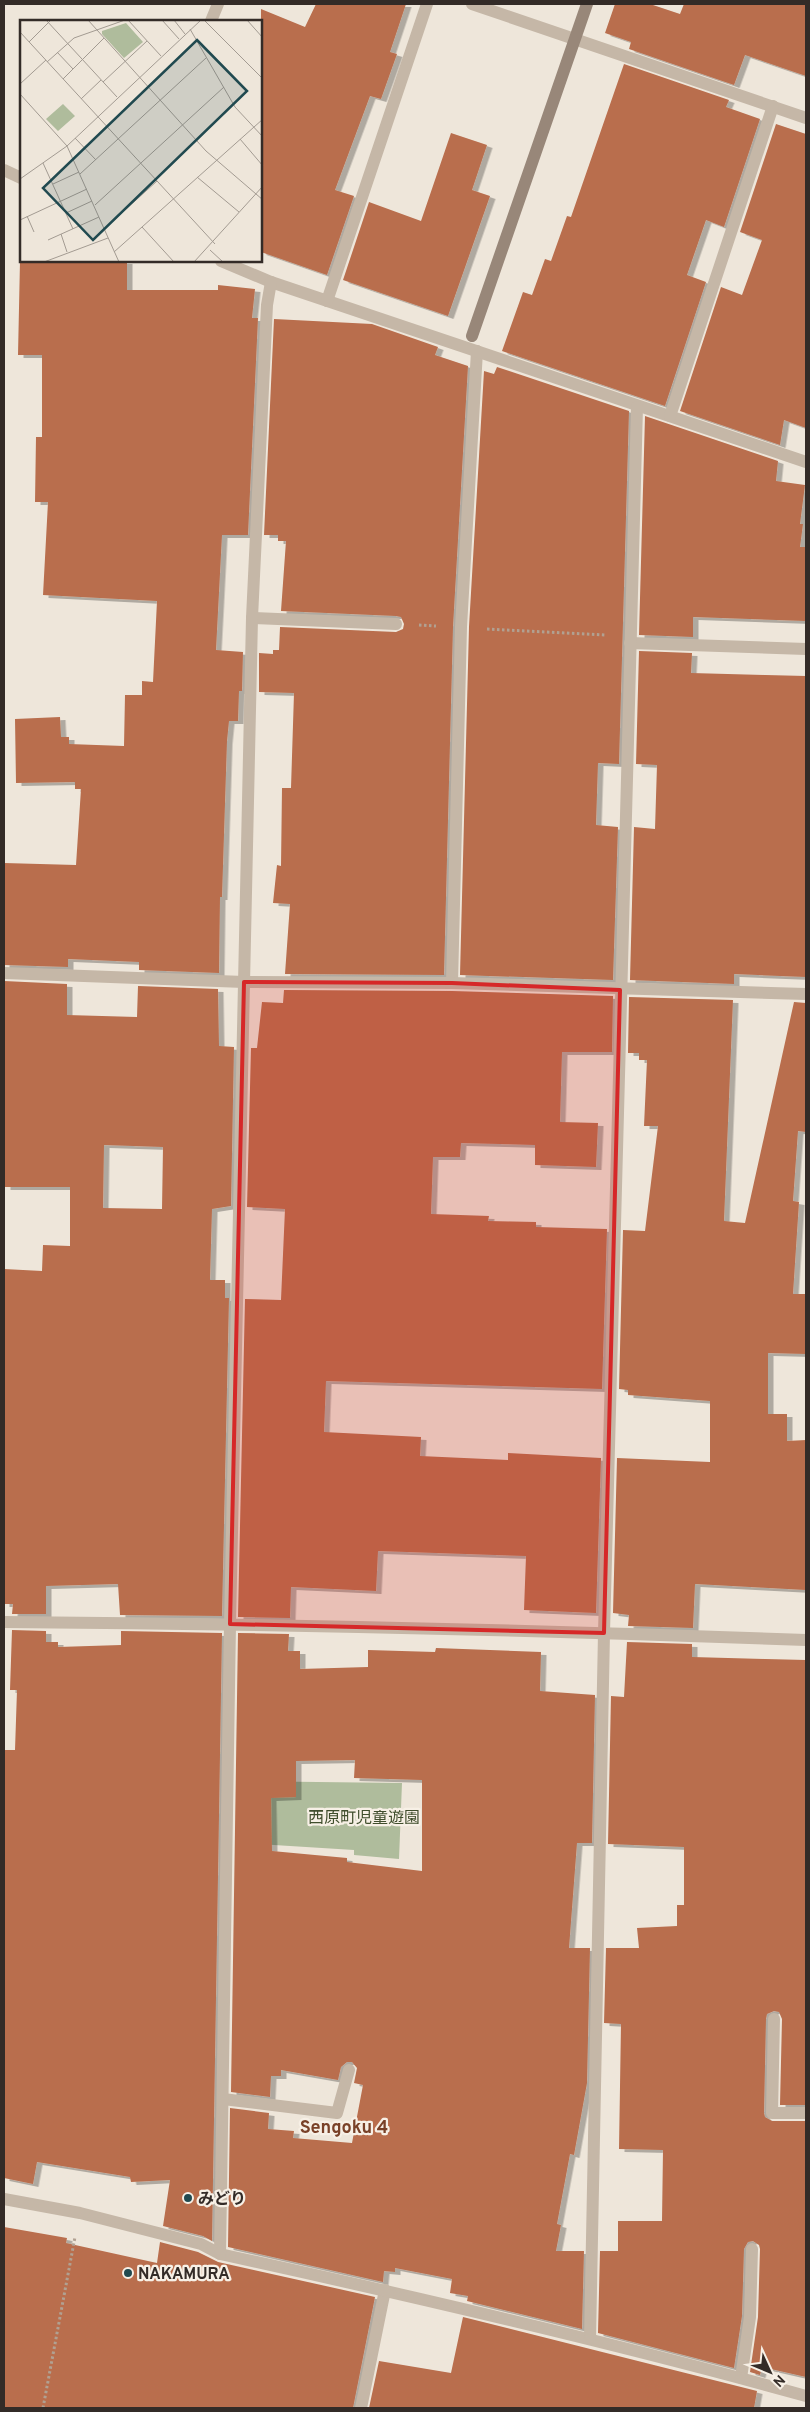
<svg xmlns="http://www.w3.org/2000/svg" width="810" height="2412" font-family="Overpass,'Noto Sans JP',sans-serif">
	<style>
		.green { fill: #afbc9c }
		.building { fill: #b96e4d; fill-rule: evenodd; filter: url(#shadow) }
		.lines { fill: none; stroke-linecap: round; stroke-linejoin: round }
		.path { stroke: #b1a192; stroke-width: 3; stroke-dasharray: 2.5 2.5; stroke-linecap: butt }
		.lane { stroke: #c5b7a7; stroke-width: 12 }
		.street { stroke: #c5b7a7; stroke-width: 12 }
		.secondary { stroke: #988779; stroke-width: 12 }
		.marked { fill: #d62828; fill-opacity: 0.2; stroke: #d62828; stroke-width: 4; stroke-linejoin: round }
		.poi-dot { fill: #214a50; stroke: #f7f0e6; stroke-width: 2 }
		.labels { text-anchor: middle; stroke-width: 4.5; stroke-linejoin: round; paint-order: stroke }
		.park-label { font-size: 16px; fill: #404e2d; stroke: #f7f0e6 }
		.poi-label { font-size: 16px; font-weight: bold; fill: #332b27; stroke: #f7f0e6; text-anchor: start }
		.neighbourhood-label { font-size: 18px; font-weight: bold; fill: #794128; stroke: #f7f0e6 }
		.inset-road { fill: none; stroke: #a39b92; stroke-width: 1 }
		.view { fill: #214a50; fill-opacity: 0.15; stroke: #214a50; stroke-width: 2.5 }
		.inset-edge { fill: none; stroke: #332b27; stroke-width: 2.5 }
	</style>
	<defs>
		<filter id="shadow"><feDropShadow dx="5.5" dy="3" stdDeviation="0" flood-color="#0004"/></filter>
	</defs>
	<rect width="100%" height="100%" fill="#eee6da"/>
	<polygon class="green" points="244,1781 402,1783 399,1859 354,1855 354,1850 244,1843"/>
	<g class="building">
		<polygon points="316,4 406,4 390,52 397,54 381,99 370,96 335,190 354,196 327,275 261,252 261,9 305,27"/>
		<polygon points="615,4 650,4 680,14 684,4 806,4 806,76 745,55 734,85 629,49 631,42 605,33"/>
		<polygon points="624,64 729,100 726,107 760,119 724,227 706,220 687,275 706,282 665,406 502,351 523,292 532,295 545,259 551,261 567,216 571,217"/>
		<polygon points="776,124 806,134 806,428 784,420 780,445 680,411 721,287 742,295 762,240 740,232"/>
		<polygon points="451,133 487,145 472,190 490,196 448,316 343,280 369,202 421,221"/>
		<polygon points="20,261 127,261 127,290 218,290 218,285 255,289 252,318 258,318 248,535 222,535 216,650 243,652 242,691 239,691 238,721 229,721 227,741 222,897 220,897 219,973 139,970 139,962 68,959 68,967 4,965 5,911 4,911 4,863 76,865 81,789 75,789 75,782 16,783 15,719 60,717 61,737 69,737 69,744 124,746 125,695 142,695 142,681 153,682 157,601 43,595 48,502 35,502 36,437 42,437 42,355 18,355"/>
		<polygon points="274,319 372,324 438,347 435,355 468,366 453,627 444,975 285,974 290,904 273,903 277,865 281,866 282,788 291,788 294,693 259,692 259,653 273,654 273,650 279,650 280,627 396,632 403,629 404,624 401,617 396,616 281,611 286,541 278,541 278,535 264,535"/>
		<polygon points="497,367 629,411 619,764 598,763 596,825 618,827 613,980 460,975 469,627 484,371 494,374"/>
		<polygon points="645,416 778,461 776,481 805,485 800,524 803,524 800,547 806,547 806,621 693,617 693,637 639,635"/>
		<polygon points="639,651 692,653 691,673 806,676 806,977 734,974 734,984 630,980 634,827 655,829 657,765 636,764"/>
		<path d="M4 981 67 984V1015L137 1017 138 986 218 989 219 1046 234 1047 231 1206 212 1209 210 1280H225V1298H229L222 1616 120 1615 118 1584 46 1586V1614H12L13 1604H4V1269L42 1271 43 1245 70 1246V1187H5ZM104 1145 163 1147 162 1209 103 1208Z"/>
		<polygon points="284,990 452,991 613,996 612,1052 562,1052 560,1122 598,1123 596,1167 535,1165 535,1145 461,1143 460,1157 433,1157 431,1214 489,1216 488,1221 536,1222 536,1227 607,1229 602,1389 326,1381 324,1432 421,1437 420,1456 508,1460 508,1453 601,1458 596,1613 524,1610 526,1556 378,1551 376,1591 291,1587 290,1618 238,1617 245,1299 281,1300 285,1209 247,1207 251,1048 257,1048 262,1002 283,1003"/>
		<polygon points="629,997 733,1000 724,1221 745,1223 794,1002 806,1003 806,1132 798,1131 793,1201 799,1202 793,1294 806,1294 806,1354 768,1353 768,1414 787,1414 787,1441 806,1440 806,1590 695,1584 693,1628 628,1626 629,1615 613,1613 617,1458 710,1462 710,1401 628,1395 628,1390 619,1389 623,1230 645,1231 658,1126 644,1126 647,1060 639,1060 639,1053 628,1053"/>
		<polygon points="12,1630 46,1631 46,1642 58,1642 58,1647 121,1645 121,1631 222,1633 212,2241 203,2236 163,2226 170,2180 131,2182 130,2177 37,2162 33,2184 4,2178 4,1750 15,1750 17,1690 10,1690"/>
		<path d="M238 1633 289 1634 288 1651H300V1669L368 1667V1650L435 1652 436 1648 541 1652 540 1691 595 1695 592 1843H577L569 1948H590L587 2083 574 2155 570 2154 557 2224 561 2225 556 2251H584L582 2329 467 2301 468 2296 450 2293 452 2279 395 2268V2272L384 2271 383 2282 228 2247 230 2108 269 2113 268 2129 294 2131 293 2138 352 2143 363 2085 354 2083 357 2068 352 2062H347L341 2067 338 2080 281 2070V2076H271L270 2097 231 2092ZM355 1760 354 1778 422 1780V1871L347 1862V1858L272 1851 271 1798 296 1797V1761Z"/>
		<polygon points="627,1642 692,1644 692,1657 806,1660 806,2105 780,2105 782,2019 779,2012 774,2011 767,2014 766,2019 764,2113 765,2117 772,2121 806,2121 806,2377 762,2367 760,2375 750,2372 758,2317 760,2249 759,2245 753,2241 748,2242 744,2249 742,2316 734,2368 598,2333 600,2251 618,2251 618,2221 662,2221 663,2150 619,2149 621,2024 604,2023 606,1948 639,1948 637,1928 677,1926 677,1905 684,1905 684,1847 608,1844 611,1696 624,1697"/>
		<polygon points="4,2227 67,2238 66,2243 157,2263 160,2242 198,2252 218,2262 375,2297 353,2408 4,2408"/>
		<polygon points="463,2317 757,2391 754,2408 369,2408 379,2361 451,2373"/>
	</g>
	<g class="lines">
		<g class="path">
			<polyline points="419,625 436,626"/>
			<polyline points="487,629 605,635"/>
			<polyline points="43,2408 75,2237"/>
		</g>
		<g class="lane">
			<polyline points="252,618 396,624"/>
			<polyline points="452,983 461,627 477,351"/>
			<polyline points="774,2019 772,2113 806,2113"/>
			<polyline points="223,2099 337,2113 349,2070"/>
			<polyline points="741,2378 750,2317 752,2249"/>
			<polyline points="361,2408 385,2290"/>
		</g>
		<g class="street">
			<polyline points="472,4 806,118"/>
			<polyline points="211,21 218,4"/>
			<polyline points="4,170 21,178"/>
			<polyline points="221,261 271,282 806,462"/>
			<polyline points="327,301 427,4"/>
			<polyline points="670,416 773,106"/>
			<polyline points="630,643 806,649"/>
			<polyline points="4,973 244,982 452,983 806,994"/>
			<path d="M4 1622C271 1624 539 1630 806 1640"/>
			<path d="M4 2199 80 2213 201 2244 220 2254C417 2297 612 2342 806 2396"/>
			<polyline points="220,2254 230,1624 252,618 267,305 271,282"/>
			<polyline points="590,2339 604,1633 637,407"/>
		</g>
		<polyline class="secondary" points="472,336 587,4"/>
	</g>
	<path class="marked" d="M244 982 452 983 620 990 604 1633 230 1624Z"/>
	<g class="poi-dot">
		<circle cx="188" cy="2198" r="5"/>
		<circle cx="128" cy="2273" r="5"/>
	</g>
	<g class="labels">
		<g class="park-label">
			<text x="364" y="1823">西原町児童遊園</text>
		</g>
		<g class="poi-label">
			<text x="198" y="2204">みどり</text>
			<text x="138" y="2279">NAKAMURA</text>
		</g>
		<g class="neighbourhood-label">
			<text x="344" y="2133">Sengoku 4</text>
		</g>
	</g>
	<g transform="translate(20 20)">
		<rect width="242" height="242" fill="#eee6da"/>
		<path d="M106 3 123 22 104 38 82 14V11ZM43 84 55 96 38 111 26 99Z" fill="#afbc9c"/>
		<path class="inset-road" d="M26 0 97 77M68 0 186 131 243 180M108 0 141 36M142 0 159 19M154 0 165 14M184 0 243 59M227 0 243 18M170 9 215 87 243 117M0 12 195 224M9 22 31 0M37 32 53 49M27 42 54 18 105 0M43 59 84 18M83 62 127 21M0 64 26 40M0 74 47 126 99 242M61 79 81 60M55 118 76 140M220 119 243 146M23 143 53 209M60 154 186 38M177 157 219 192M0 159 47 126 181 0M33 164 59 152M75 185 204 67M46 193 72 181M7 196 14 212M0 200 67 169M122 207 154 242M84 209 137 161M41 214 47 232M28 220 79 197M190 230 203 242M94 232 243 99M24 242 88 218M174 242 243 166"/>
		<path class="view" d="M177 20 227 71 73 220 23 168Z"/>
		<rect width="242" height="242" class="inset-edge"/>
	</g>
	<rect width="810" height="2412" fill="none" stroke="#332b27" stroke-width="10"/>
	<g transform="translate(770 2372) rotate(134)" stroke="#f7f0e6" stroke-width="4" paint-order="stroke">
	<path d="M0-4L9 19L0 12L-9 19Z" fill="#332b27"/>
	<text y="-8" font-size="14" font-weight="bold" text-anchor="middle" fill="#332b27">N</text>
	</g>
</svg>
